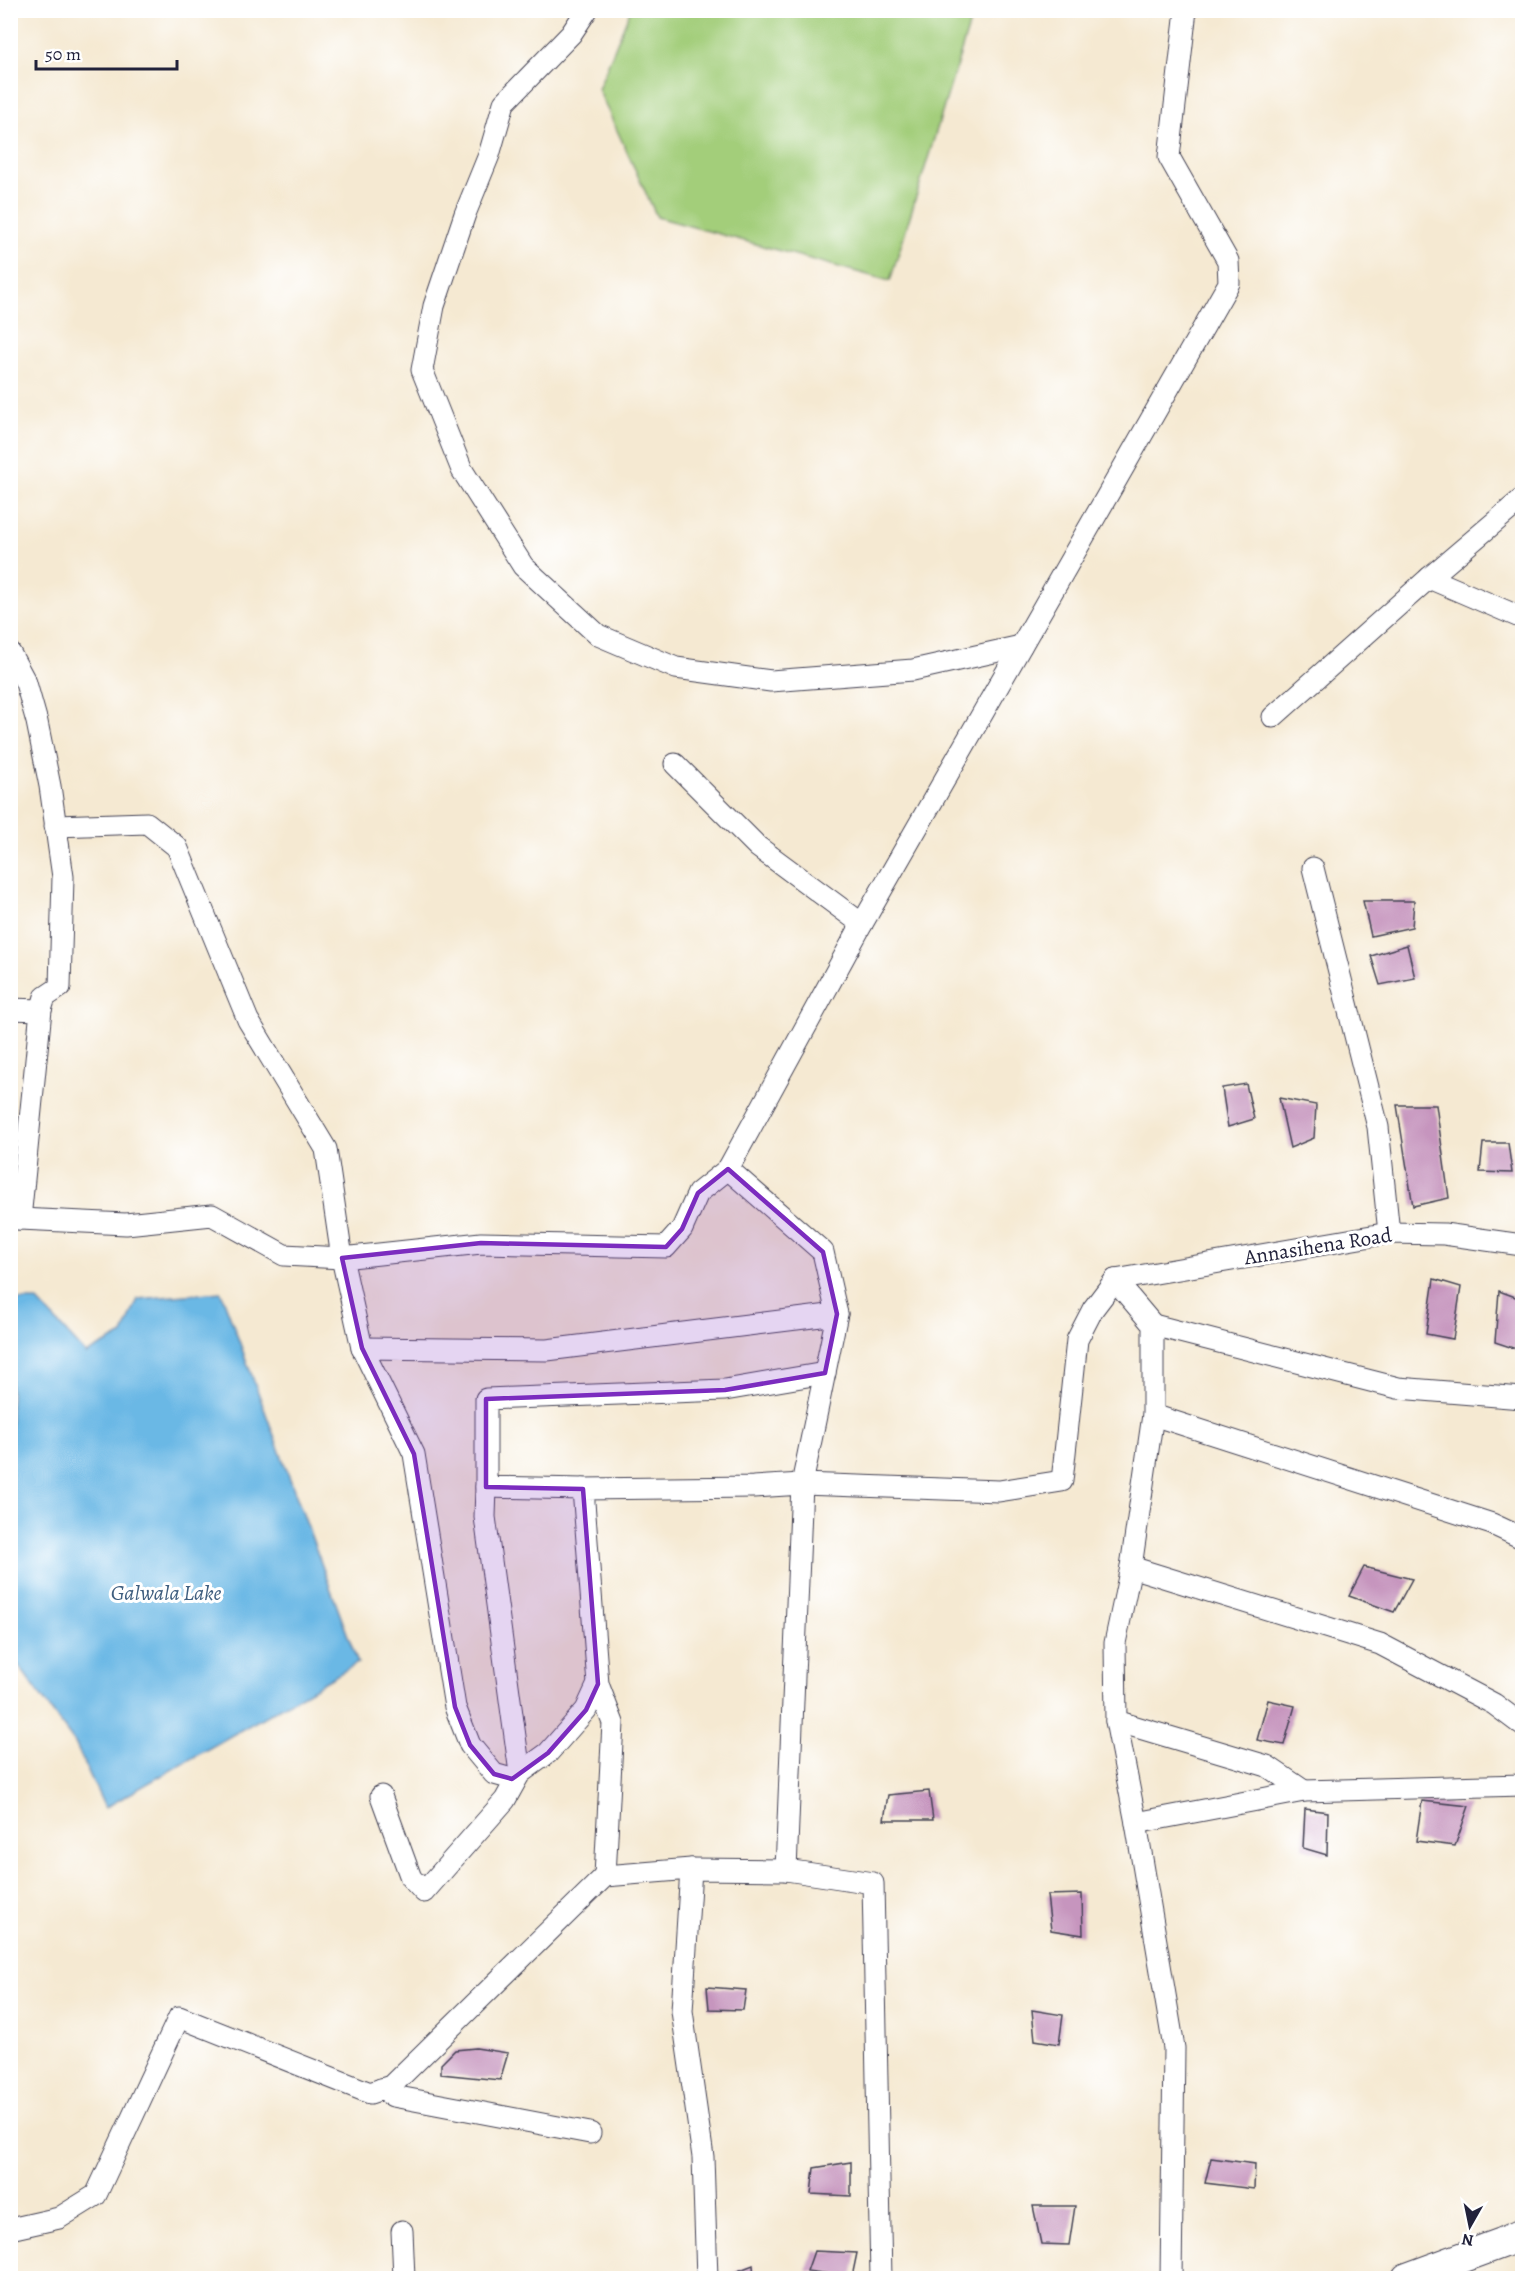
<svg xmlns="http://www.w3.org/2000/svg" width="1533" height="2289" font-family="Alegreya,serif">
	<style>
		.green { fill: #a3ce7a; stroke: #62785a; stroke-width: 1.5 }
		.water { fill: #6bb8e5; stroke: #466d90; stroke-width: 1.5 }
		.building { fill: #c695be }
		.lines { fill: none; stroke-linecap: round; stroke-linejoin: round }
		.street-casing { stroke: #424052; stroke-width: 23 }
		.secondary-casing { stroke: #424052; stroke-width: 32 }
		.street { stroke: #fff; stroke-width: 21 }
		.secondary { stroke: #fff; stroke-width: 30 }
		.marked { fill: #7b2cbf; fill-opacity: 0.2; stroke: #7b2cbf; stroke-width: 4.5; stroke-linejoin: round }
		.labels { text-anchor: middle; stroke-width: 6; stroke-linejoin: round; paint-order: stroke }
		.street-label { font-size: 21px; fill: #22223b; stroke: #fff }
		.water-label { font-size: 22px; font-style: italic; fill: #3f5e7f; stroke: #fff }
	</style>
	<rect width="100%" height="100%" fill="#fff"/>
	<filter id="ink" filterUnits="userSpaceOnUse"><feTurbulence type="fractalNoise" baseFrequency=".0167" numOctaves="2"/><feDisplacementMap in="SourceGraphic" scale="12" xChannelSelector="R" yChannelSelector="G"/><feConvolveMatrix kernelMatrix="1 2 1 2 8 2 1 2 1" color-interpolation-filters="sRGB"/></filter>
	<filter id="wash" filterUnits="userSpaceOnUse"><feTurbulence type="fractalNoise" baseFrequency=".008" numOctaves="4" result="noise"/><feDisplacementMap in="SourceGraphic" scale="24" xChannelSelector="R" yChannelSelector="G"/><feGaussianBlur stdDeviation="1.35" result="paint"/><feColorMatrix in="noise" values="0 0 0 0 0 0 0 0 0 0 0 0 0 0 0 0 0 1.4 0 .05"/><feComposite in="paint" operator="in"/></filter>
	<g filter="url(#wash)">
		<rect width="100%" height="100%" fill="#f5e9d2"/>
		<polygon class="green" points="958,10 971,19 890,281 657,217 598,89 630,11"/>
		<polygon class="water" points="221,1292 358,1663 105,1808 75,1743 11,1655 11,1300 37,1300 86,1354 123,1334 138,1299"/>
		<g id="blocks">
			<g class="building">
				<polygon points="1363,901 1414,901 1412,927 1371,936"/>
				<polygon points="1407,945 1415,978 1380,985 1371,956"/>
				<polygon points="1246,1084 1254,1119 1228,1127 1222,1088"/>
				<polygon points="1279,1098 1316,1105 1314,1138 1290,1148"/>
				<polygon points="1397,1105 1436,1105 1449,1198 1413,1206"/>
				<polygon points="1483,1143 1508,1143 1512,1173 1480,1172"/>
				<polygon points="1434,1279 1461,1287 1453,1339 1426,1334"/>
				<polygon points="1499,1291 1521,1299 1516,1349 1495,1342"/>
				<polygon points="1364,1567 1412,1579 1394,1612 1349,1596"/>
				<polygon points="1268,1700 1295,1706 1284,1745 1257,1740"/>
				<polygon points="929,1791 933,1820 884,1820 888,1795"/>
				<polygon points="1422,1801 1469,1806 1455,1846 1416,1841"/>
				<polygon points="1305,1809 1328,1812 1327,1855 1303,1848"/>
				<polygon points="1082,1894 1083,1935 1051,1930 1047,1895"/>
				<polygon points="707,1987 746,1990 743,2010 709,2009"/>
				<polygon points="1032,2010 1063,2015 1059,2044 1035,2040"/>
				<polygon points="476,2048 508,2053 500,2080 441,2074 441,2064 455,2050"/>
				<polygon points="1211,2158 1255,2164 1254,2189 1205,2183"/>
				<polygon points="851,2162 851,2196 811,2194 814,2168"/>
				<polygon points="1033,2206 1075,2206 1069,2245 1041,2244"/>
				<polygon points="814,2251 857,2253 852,2277 807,2271"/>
				<polygon points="753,2265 754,2278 731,2278 730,2274"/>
			</g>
		</g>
	</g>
	<g filter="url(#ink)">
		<use href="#blocks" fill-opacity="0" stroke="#424052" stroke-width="1.5"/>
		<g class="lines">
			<defs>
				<g id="street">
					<polyline points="587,10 571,34 504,103 489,155 465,214 434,306 422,370 462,470 523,566 598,635 676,668 771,681 913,670 1021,646"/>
					<polyline points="1429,578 1522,618"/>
					<polyline points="10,653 26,683 37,722 50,786 63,877 60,987 45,997 41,1010 20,1219 10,1219"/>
					<polyline points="1273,717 1429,578 1522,499"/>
					<polyline points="675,764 758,847 862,924"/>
					<polyline points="55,826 147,823 177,847 248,1020 326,1149 342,1258 362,1348 414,1454 455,1707 470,1745 494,1774 512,1779 548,1753 586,1710 598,1684 583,1489 753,1487 802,1484 786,1870"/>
					<polyline points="1313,868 1378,1127 1389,1233"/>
					<polyline points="10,1009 41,1010"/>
					<polyline points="728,1169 862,924 1229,283 1228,261 1169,157 1186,10"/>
					<polyline points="20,1219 126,1224 212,1215 284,1255 342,1258 481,1243 666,1247 682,1229 698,1193 728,1169 823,1252 837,1314 802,1484 999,1491 1062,1481 1077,1340 1093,1309 1115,1280"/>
					<polyline points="1115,1280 1153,1325 1153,1415 1492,1524 1522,1538"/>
					<polyline points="1115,1280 1389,1233 1444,1234 1522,1245"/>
					<polyline points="1153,1325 1398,1388 1522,1398"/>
					<polyline points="362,1348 547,1350 837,1314"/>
					<polyline points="1153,1415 1131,1567 1115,1643 1116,1721 1136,1823 1174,2048 1171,2278"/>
					<polyline points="583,1489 486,1487 486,1399 725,1390 825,1373"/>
					<polyline points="1131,1567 1380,1644 1494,1704 1522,1725"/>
					<polyline points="598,1684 613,1723 605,1876"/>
					<polyline points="1116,1721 1267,1766 1304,1791"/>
					<polyline points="381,1796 411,1878 424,1892 505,1800 520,1773 485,1517 486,1487"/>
					<polyline points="1136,1823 1304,1791 1522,1785"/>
					<polyline points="691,1869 682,2011 703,2157 707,2278"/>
					<polyline points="381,2089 393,2096 590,2133"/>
					<polyline points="10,2229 59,2218 96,2195 179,2017 370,2093 391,2086 605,1876 691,1869 786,1870 873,1883 881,2278"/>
					<polyline points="402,2231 404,2278"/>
				</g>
				<polyline id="secondary" points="1407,2278 1502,2243 1522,2234"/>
			</defs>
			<use href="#street" class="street-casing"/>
			<use href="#secondary" class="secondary-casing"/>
			<use href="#street" class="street"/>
			<use href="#secondary" class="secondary"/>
		</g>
	</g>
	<path class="marked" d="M728 1169 823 1252 837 1314 825 1373 725 1390 486 1399V1487L583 1489 598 1684 586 1710 548 1753 512 1779 494 1774 470 1745 455 1707 414 1454 362 1348 342 1258 481 1243 666 1247 682 1229 698 1193Z"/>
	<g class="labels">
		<g class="street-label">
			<text transform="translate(1318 1246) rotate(-9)" y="7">Annasihena Road</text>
		</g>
		<g class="water-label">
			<text x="166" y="1600">Galwala Lake</text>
		</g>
	</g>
	<rect width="1533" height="2289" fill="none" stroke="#fff" stroke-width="36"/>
	<g transform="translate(1470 2226) rotate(189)" stroke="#ffffff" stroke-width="4.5" paint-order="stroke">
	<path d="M0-4.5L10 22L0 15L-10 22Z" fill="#22223b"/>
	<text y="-9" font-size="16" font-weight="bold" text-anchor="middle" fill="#22223b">N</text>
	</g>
	<path d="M36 60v9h141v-9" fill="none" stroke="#22223b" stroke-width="3"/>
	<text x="45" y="60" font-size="18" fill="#22223b" stroke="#ffffff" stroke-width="4.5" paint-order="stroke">50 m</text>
</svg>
